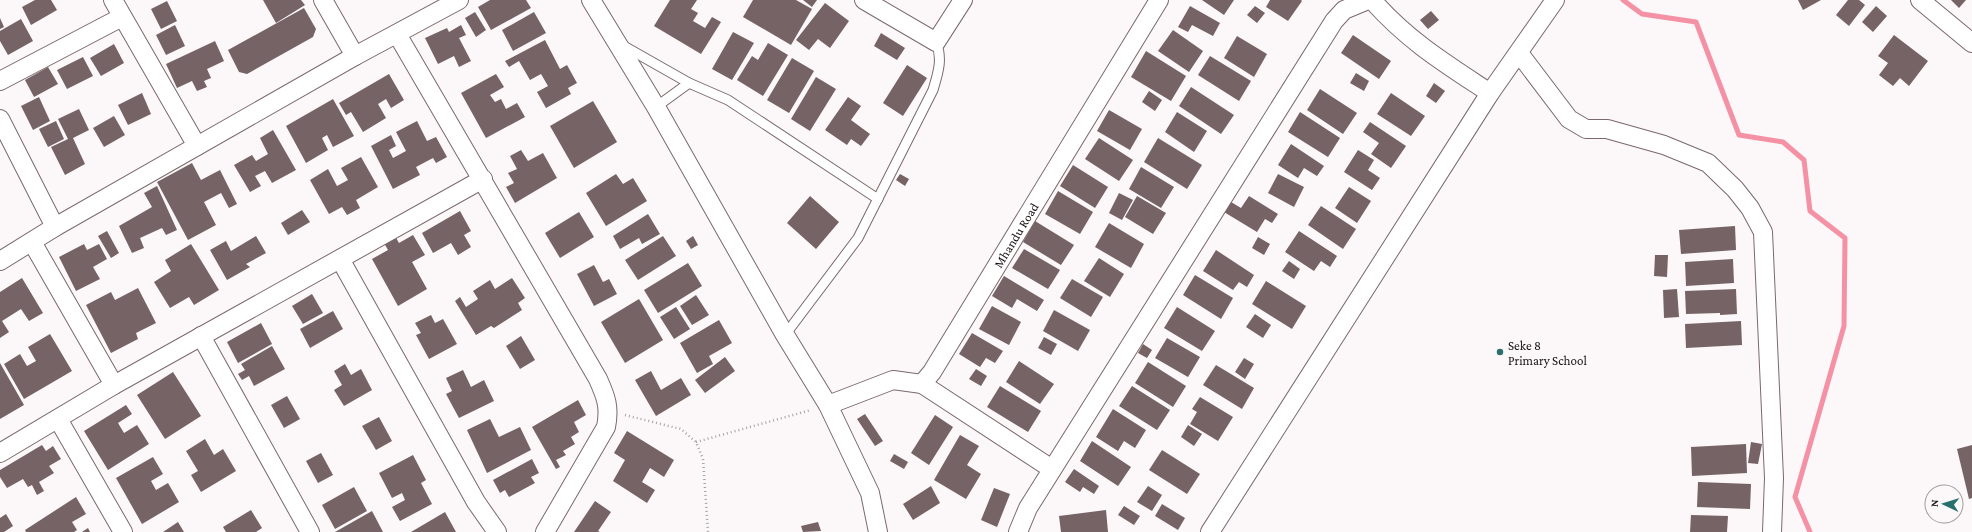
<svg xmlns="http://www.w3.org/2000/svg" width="1972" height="532" font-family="'Crimson Pro',serif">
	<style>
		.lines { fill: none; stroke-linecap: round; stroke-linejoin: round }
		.stream { stroke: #f491a5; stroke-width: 5 }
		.building { fill: #756366 }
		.lane-casing { stroke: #7b696b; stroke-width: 11 }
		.street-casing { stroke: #7b696b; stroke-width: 20 }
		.path { stroke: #a8a2a3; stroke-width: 2.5; stroke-dasharray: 1 3; stroke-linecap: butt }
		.lane { stroke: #fff; stroke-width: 9 }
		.street { stroke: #fff; stroke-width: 18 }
		.poi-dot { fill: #27706b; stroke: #fcf7f8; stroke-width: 1.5 }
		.labels { text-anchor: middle; stroke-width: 4; stroke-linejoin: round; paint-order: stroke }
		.street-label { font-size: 13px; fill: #1a1314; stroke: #fcf7f8 }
		.poi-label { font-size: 13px; fill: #1a1314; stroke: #fcf7f8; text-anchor: start }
	</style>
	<rect width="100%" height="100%" fill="#fcf7f8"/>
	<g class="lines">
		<polyline class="stream" points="1623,0 1642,14 1696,22 1739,135 1783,142 1804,160 1810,211 1845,238 1844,326 1795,497 1810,532"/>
	</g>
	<g class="building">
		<polygon points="35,0 51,0 57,10 31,25 22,7"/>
		<polygon points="263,0 301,0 305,5 276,23"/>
		<polygon points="490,0 526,0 531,8 491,30 478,7"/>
		<polygon points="670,0 697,0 691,9 698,13 693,21 705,28 712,17 721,22 701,54 654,26"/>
		<polygon points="753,0 796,0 812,9 791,45 743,17"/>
		<polygon points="803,0 817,0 812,7"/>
		<polygon points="1202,0 1234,0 1224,15"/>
		<polygon points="1270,0 1301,0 1302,1 1288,21 1266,7"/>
		<polygon points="1798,0 1821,0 1803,10"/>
		<polygon points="1848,0 1859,0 1865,5 1849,26 1836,15"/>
		<polygon points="1951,0 1966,0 1959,8"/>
		<polygon points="167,1 177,21 161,29 151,9"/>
		<polygon points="825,3 849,21 830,48 818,39 809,50 796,40"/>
		<polygon points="1190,6 1220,23 1213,36 1192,25 1188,32 1178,27"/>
		<polygon points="1255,6 1265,13 1257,23 1247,15"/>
		<polygon points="1876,6 1887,16 1873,32 1862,22"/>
		<polygon points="304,8 316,29 313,37 247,74 239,72 228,50"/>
		<polygon points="1431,11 1439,20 1428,29 1420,20"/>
		<polygon points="475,12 486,30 476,37 465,18"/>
		<polygon points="534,12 546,33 513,51 502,30"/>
		<polygon points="0,18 4,27 0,29"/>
		<polygon points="21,19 33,41 8,55 0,41 0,31"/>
		<polygon points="175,25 185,46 166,55 156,35"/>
		<polygon points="461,25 466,35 459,38 471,61 459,67 454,56 438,64 425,38 447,28 449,32"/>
		<polygon points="1173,30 1203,51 1189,72 1158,51"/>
		<polygon points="733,32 754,43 732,80 712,69"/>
		<polygon points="881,33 905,48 897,60 874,46"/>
		<polygon points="1353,35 1391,61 1379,79 1341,53"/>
		<polygon points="1894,35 1928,61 1909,86 1900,78 1893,86 1879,75 1888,63 1878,56"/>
		<polygon points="1237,36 1267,54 1254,77 1224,58"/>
		<polygon points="545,40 560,69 567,65 577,83 568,88 571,94 546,108 537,92 548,86 541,74 530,80 519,61 509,67 505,61"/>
		<polygon points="215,41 224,61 207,69 211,78 204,81 207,87 197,91 192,81 177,88 166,64"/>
		<polygon points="768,43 788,55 763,96 737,80 752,56 758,60"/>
		<polygon points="114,44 124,63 101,76 90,58"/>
		<polygon points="1146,51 1186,76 1171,101 1131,77"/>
		<polygon points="1210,56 1251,81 1239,101 1198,75"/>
		<polygon points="83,57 93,76 67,89 57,70"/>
		<polygon points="792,58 814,71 789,113 767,100"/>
		<polygon points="907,65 927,78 903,116 883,103"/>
		<polygon points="48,67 58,84 34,97 25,80"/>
		<polygon points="1356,73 1369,81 1364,91 1350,83"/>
		<polygon points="389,74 404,100 391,108 386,99 378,104 386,118 363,132 351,112 346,115 339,103"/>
		<polygon points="496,74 504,87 490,95 495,102 501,99 506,109 517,103 525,117 486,138 461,93"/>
		<polygon points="816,77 836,89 810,131 791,119"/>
		<polygon points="1434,83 1445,91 1436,103 1426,96"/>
		<polygon points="1191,87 1234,115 1221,134 1179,106"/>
		<polygon points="1320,89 1357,113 1343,134 1307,110"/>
		<polygon points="1149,91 1162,100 1155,111 1142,102"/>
		<polygon points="142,93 151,114 128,125 118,105"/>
		<polygon points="1391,93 1425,116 1411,136 1377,114"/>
		<polygon points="39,97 50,121 33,130 21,106"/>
		<polygon points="848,97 861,106 851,120 870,134 861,146 851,139 847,145 825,130"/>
		<polygon points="333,99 354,136 333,147 327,135 322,138 328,150 306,163 286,126"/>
		<polygon points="593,101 617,142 574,168 550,126"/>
		<polygon points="79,109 89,130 73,138 85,164 65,175 51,147 68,139 58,119"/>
		<polygon points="1109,110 1142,129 1130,150 1097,131"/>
		<polygon points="1177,112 1207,131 1194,152 1165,132"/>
		<polygon points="1300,112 1340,138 1328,157 1288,132"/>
		<polygon points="114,116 125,135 104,147 93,128"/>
		<polygon points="56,121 64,139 48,147 39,129"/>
		<polygon points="417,121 427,141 436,137 447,157 436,163 433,158 416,167 420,175 393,189 371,146 391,135 396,146 389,150 393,158 406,151 396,132"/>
		<polygon points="1370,122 1406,146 1391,168 1371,154 1379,143 1363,132"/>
		<polygon points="273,130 296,170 272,183 265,171 255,176 261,186 250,192 234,165 252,155 256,161 268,154 260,138"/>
		<polygon points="1099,138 1133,160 1119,181 1085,159"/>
		<polygon points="1158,138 1202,165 1187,189 1144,162"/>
		<polygon points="1291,144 1324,166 1317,176 1304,168 1298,178 1278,165"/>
		<polygon points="521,150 528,161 543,153 557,178 515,203 506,187 514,183 508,173 517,169 510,156"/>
		<polygon points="1358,150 1374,160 1368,170 1380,178 1372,190 1344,172"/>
		<polygon points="361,157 378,187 356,200 360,208 347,215 342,207 329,214 310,180 328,169 337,186 348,180 341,168"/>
		<polygon points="192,163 201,180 220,170 237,204 229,208 221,193 204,202 216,225 188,240 157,182"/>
		<polygon points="1073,165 1108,187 1095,208 1060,186"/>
		<polygon points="1141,167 1174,187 1161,208 1129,189"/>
		<polygon points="616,174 623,184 633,178 647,201 606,226 586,193"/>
		<polygon points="900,174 909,179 905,186 896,180"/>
		<polygon points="1278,174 1304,187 1294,207 1268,193"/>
		<polygon points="157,186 177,230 166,235 162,228 140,238 144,248 132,253 119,226 152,207 144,193"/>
		<polygon points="1349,187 1371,201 1357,223 1335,208"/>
		<polygon points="1058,191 1093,212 1080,234 1045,214"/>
		<polygon points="1119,193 1133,200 1122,220 1109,213"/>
		<polygon points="810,196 839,222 816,249 787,223"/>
		<polygon points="1137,196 1166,213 1153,234 1125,217"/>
		<polygon points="1249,196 1278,214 1272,223 1265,219 1257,232 1224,212 1231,202 1241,208"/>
		<polygon points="1321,206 1356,229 1343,249 1308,225"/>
		<polygon points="302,210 310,222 288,235 281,223"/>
		<polygon points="460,211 471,231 464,235 471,247 458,255 451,243 433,253 422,233"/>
		<polygon points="579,212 594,237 560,258 545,233"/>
		<polygon points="648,214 660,234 642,244 639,238 620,249 613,236"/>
		<polygon points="1035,221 1074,245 1061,265 1023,242"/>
		<polygon points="1109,223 1144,244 1131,268 1095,247"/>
		<polygon points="1735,226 1736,250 1681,254 1679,230"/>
		<polygon points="107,231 119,253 111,258 98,236"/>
		<polygon points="1299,231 1337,256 1330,267 1321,261 1314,271 1285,252"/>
		<polygon points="413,235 425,255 412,262 427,289 398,306 372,259 388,250 384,243 395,236 399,243"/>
		<polygon points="256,236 266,253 246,264 250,267 227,280 210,250 226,241 231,251"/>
		<polygon points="663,236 676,256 638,280 625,260"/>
		<polygon points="693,236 698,245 691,249 686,241"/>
		<polygon points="1258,237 1270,244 1264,255 1252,248"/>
		<polygon points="84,244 87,250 99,244 107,259 93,267 100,279 76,291 59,257"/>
		<polygon points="191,244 219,290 194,305 189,297 170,308 154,282 171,271 165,260"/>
		<polygon points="1024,249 1060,270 1048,289 1012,268"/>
		<polygon points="1216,250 1254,275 1247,287 1239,282 1233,290 1203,271"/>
		<polygon points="1655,255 1668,255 1667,277 1654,276"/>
		<polygon points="1099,258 1124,274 1110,297 1084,281"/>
		<polygon points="1733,259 1734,283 1686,286 1685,262"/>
		<polygon points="1289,261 1300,269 1294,279 1282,271"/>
		<polygon points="688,263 702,286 658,313 644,290"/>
		<polygon points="594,265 603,282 609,279 617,294 594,306 577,274"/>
		<polygon points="1195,275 1233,298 1221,319 1183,295"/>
		<polygon points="1004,276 1044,300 1037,311 1017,299 1012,308 992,296"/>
		<polygon points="22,278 43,313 29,321 21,309 2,321 9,332 0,338 0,292"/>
		<polygon points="512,278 525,298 518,303 522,310 494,328 491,326 476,335 455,301 460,297 466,307 478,299 473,291 490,280 495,289"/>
		<polygon points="1072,279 1103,297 1091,317 1060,298"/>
		<polygon points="1266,281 1306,306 1292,329 1252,304"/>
		<polygon points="138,288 156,323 136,333 138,339 111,353 86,305 111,292 115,300"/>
		<polygon points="1677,289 1679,317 1664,318 1663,290"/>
		<polygon points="1736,289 1737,314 1720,315 1720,313 1686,314 1685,291"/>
		<polygon points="312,294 323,313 303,324 292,306"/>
		<polygon points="696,295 709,315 692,325 680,306"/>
		<polygon points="639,299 663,340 625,363 601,322"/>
		<polygon points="992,306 1021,322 1009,345 979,329"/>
		<polygon points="676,307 690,329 674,339 660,317"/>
		<polygon points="1177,307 1215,331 1202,351 1164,328"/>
		<polygon points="1054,310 1090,330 1078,351 1043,331"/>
		<polygon points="333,311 343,329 310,348 300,329"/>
		<polygon points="1255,314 1271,325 1263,338 1246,327"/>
		<polygon points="431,315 435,323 443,319 457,344 429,359 416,335 421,333 415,323"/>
		<polygon points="719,320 732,343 709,356 713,364 697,373 680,343"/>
		<polygon points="1741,321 1742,345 1686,348 1685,324"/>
		<polygon points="261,323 272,344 238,363 227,342"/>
		<polygon points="972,333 1003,351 995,363 986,358 980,367 959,354"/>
		<polygon points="50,334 72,371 24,399 4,364 20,354 27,366 36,361 28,347"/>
		<polygon points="521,336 535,360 520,369 506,346"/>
		<polygon points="1044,337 1057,344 1051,355 1038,348"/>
		<polygon points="1167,338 1200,357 1188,377 1155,358"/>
		<polygon points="1143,344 1152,350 1147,358 1138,353"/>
		<polygon points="272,346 285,369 254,386 249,376 242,380 238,374 245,370 241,364"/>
		<polygon points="725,357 735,371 705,393 695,380"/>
		<polygon points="1244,358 1254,364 1245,379 1235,372"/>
		<polygon points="1019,361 1054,384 1040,404 1006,382"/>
		<polygon points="1148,362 1186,386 1173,407 1135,383"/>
		<polygon points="0,363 24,405 0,419"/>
		<polygon points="345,364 351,375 361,369 372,390 344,406 334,390 342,385 334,371"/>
		<polygon points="1216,365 1254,388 1242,409 1203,385"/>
		<polygon points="976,369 987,376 981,386 969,379"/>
		<polygon points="463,370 471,387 484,380 494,401 459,418 446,394 452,391 446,378"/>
		<polygon points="651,371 661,390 681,378 691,395 656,416 635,380"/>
		<polygon points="173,372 201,416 165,439 137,395"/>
		<polygon points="1000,386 1041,411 1028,432 987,407"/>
		<polygon points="1132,386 1170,410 1157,430 1119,406"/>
		<polygon points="287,396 300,419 284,428 271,405"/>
		<polygon points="1200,397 1233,417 1218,441 1190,424 1197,412 1192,409"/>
		<polygon points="578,400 586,415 574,422 579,432 571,437 575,444 563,451 566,455 556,460 560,467 556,469 532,427"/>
		<polygon points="126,405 132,414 118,423 124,433 137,425 149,444 108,470 84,431"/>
		<polygon points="1113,409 1146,430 1135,448 1124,441 1118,451 1096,437"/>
		<polygon points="865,414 883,441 875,446 857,419"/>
		<polygon points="935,415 953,427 929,465 911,453"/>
		<polygon points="379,417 392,441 376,450 362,426"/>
		<polygon points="490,419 499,437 520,427 531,450 487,473 467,430"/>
		<polygon points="1188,425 1202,434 1194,446 1181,437"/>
		<polygon points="627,431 674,460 664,477 650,468 642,482 655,490 647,503 613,481 625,460 614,453"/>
		<polygon points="960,435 979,446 967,465 981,474 966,499 934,480"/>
		<polygon points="205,439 214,455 223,449 236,471 201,492 191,475 198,471 186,451"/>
		<polygon points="1092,441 1131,467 1118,486 1080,461"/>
		<polygon points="1751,442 1762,444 1758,464 1748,463"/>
		<polygon points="1746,444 1747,473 1692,476 1691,447"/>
		<polygon points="42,445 46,451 53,446 61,459 49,466 54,473 39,482 44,491 37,495 32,485 28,487 23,479 7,488 0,477 0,470"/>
		<polygon points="1972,445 1972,498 1969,499 1957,449"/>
		<polygon points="1162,450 1200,474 1187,494 1149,470"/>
		<polygon points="321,453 333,475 318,483 306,461"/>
		<polygon points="894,454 908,462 904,469 890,461"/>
		<polygon points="413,455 426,480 421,483 432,504 400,521 392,507 405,500 402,493 392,498 379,473"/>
		<polygon points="153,457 163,474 151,481 156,490 168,483 179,502 142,524 116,478"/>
		<polygon points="532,459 539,473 531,477 535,483 509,497 505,490 500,493 493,480"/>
		<polygon points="1074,469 1099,486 1094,494 1083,487 1080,492 1065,482"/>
		<polygon points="1698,482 1751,484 1750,509 1697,507"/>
		<polygon points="931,486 940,503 913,520 903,504"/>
		<polygon points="1148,486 1162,495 1152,511 1137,502"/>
		<polygon points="354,487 367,511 335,529 322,505"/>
		<polygon points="994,488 1010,494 997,527 981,520"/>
		<polygon points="76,497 86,514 72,522 77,530 74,532 26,532 25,530"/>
		<polygon points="595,501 611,512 598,531 600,532 574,532"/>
		<polygon points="1162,504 1185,518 1178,530 1155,516"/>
		<polygon points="1124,506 1140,516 1134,525 1118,515"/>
		<polygon points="251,510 262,528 256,532 226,532 223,527"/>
		<polygon points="1106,510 1108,532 1061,532 1059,516"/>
		<polygon points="372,511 383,532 335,532"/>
		<polygon points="445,512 456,532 411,532"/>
		<polygon points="6,514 13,526 4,532 0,532 0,518"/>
		<polygon points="1691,515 1728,516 1727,532 1690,532"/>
		<polygon points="178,522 184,532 163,532"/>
		<polygon points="818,522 821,531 803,532 801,526"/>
		<polygon points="88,528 90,532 82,532"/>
	</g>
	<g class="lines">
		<defs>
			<g id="lane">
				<polyline points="622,45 689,83"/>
				<polyline points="656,107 689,83 728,100 878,199"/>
				<path d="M785 335 858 238 933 90C938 73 943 59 936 42"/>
			</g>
			<g id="street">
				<polyline points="113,0 197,146"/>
				<polyline points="323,0 355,56"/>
				<polyline points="591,0 656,107 785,335 828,405 870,493 878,532"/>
				<polyline points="864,0 936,42 963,0"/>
				<path d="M1372 0C1408 41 1446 64 1490 93"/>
				<polyline points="1920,0 1972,43"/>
				<path d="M397 34 598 379C606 397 610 407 606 427L545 532"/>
				<polyline points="1519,53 1569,119 1586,129 1607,129 1664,145 1708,163 1735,189 1750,208 1763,232 1774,478 1772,532"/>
				<polyline points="0,81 122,17"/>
				<polyline points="0,119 55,227"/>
				<polyline points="32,242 114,385"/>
				<polyline points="340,259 476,502 497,532"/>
				<polyline points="0,261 55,227 355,56 459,0"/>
				<polyline points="201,336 310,532"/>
				<polyline points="922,384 1052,469"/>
				<path id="s1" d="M828 405 893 380 922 384 932 372 1159 0"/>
				<polyline points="58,419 123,532"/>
				<polyline points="0,453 114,385 483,179"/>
				<polyline points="1018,532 1028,508 1334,21 1344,10 1368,0"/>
				<polyline points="1210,532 1490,93 1555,0"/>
			</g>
		</defs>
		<use href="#lane" class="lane-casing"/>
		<use href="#street" class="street-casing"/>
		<g class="path">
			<polyline points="625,415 681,429 696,442 703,459 708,532"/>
			<polyline points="696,442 811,410"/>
		</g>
		<use href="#lane" class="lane"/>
		<use href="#street" class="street"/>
	</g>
	<circle class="poi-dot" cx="1500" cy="352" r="4"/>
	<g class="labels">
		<g class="street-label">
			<text dy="5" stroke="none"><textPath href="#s1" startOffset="275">Mhandu Road</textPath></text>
		</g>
		<g class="poi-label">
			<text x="1508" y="350">Seke 8<tspan x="1508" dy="15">Primary School</tspan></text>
		</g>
	</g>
	<g transform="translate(1944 504) rotate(274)"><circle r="19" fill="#fcf7f8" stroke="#a29c9d"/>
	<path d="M0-3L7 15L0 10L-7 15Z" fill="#27706b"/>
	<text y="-6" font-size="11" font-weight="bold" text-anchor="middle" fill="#1a1314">N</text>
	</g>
</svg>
